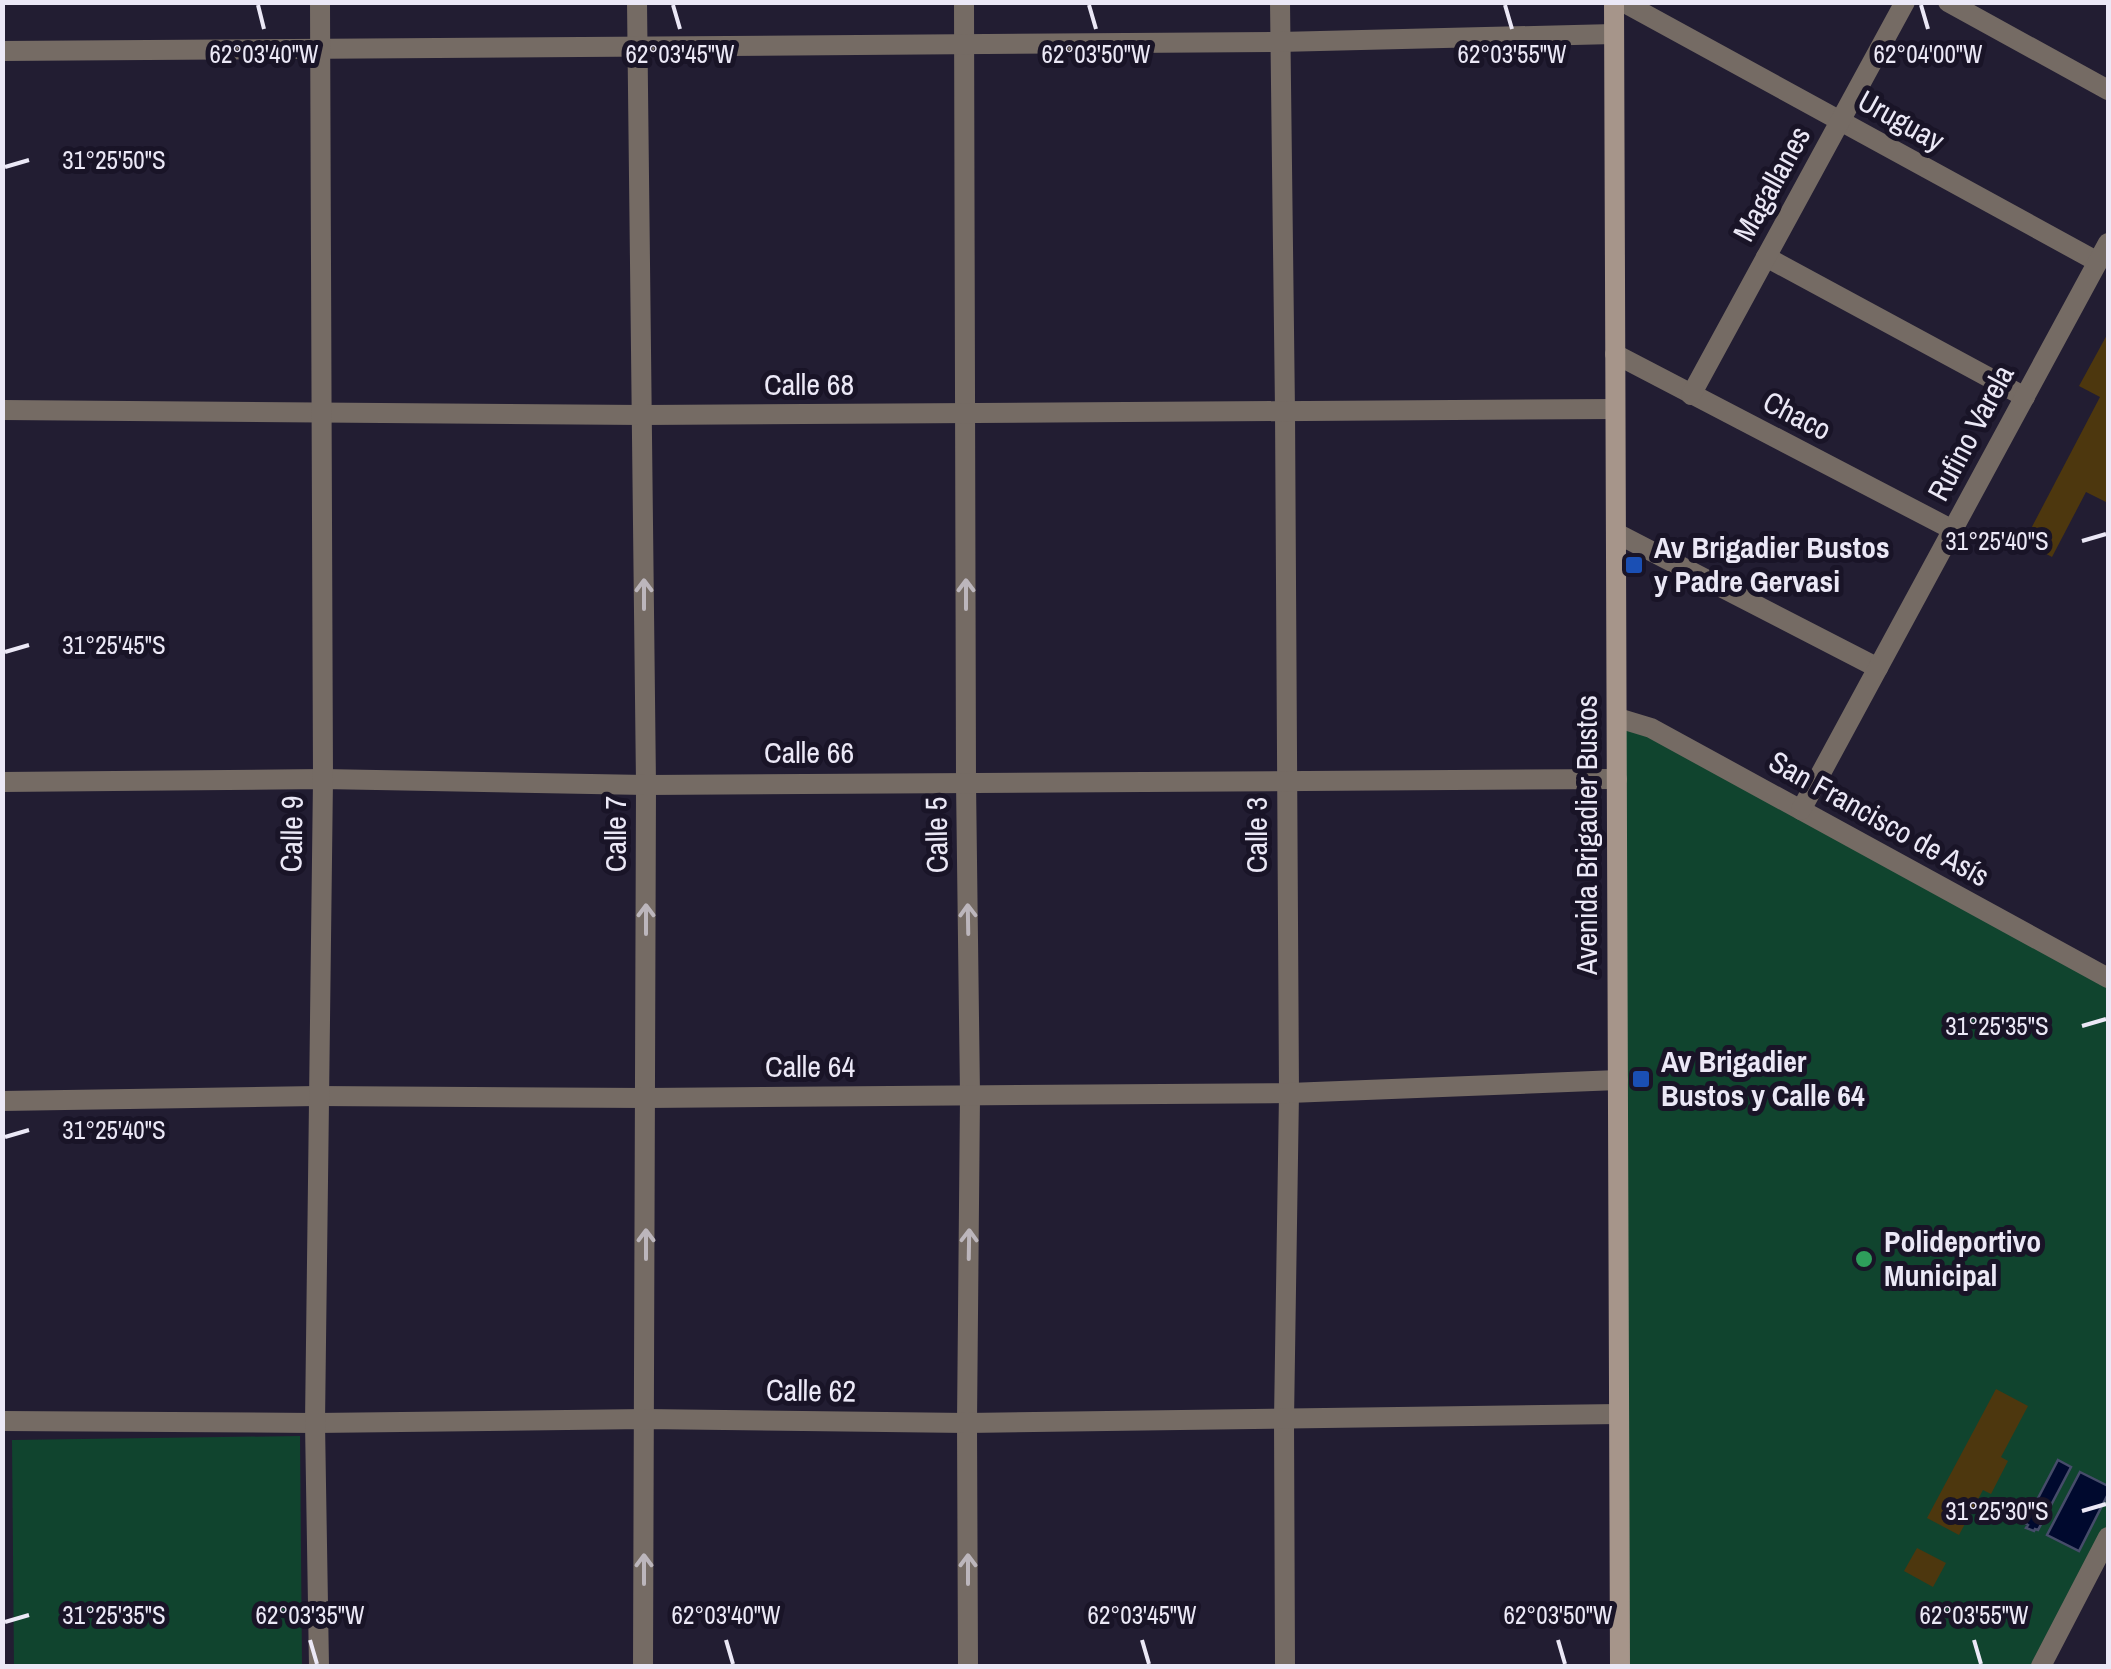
<svg xmlns="http://www.w3.org/2000/svg" width="2111" height="1669" font-family="'Archivo Narrow',sans-serif">
	<style>
		.green { fill: #10442e }
		.water { fill: #00092e; stroke: #464c6a; stroke-width: 2.5 }
		.building { fill: #4d370e }
		.lines { fill: none; stroke-linecap: round; stroke-linejoin: round }
		.street { stroke: #756b64; stroke-width: 20 }
		.secondary { stroke: #a6958a; stroke-width: 20 }
		.oneway { stroke: #bcb6bc }
		.ticks { fill: none; stroke: #ebe8f6; stroke-width: 4 }
		.transit-dot { fill: #1a4fb4; stroke: #191427; stroke-width: 4 }
		.leisure-dot { fill: #2e9e5b; stroke: #191427; stroke-width: 4 }
		.labels { text-anchor: middle; stroke-width: 10; stroke-linejoin: round; paint-order: stroke }
		.street-label { font-size: 30px; fill: #ebe8f6; stroke: #191427 }
		.poi-label { font-size: 30px; font-weight: bold; fill: #ebe8f6; stroke: #191427; text-anchor: start }
		.ticks-label { font-size: 25px; text-anchor: middle; fill: #ebe8f6; stroke: #191427; stroke-width: 10; stroke-linejoin: round; paint-order: stroke }
	</style>
	<rect width="100%" height="100%" fill="#221d32"/>
	<g class="green">
		<polygon points="1618,718 2108,981 2108,1537 2041,1666 1620,1666"/>
		<polygon points="300,1436 302,1666 14,1666 12,1440"/>
	</g>
	<g class="water">
		<polygon points="2058,1460 2071,1467 2038,1530 2035,1529 2034,1531 2026,1528 2028,1525 2025,1523"/>
		<polygon points="2080,1472 2108,1486 2108,1494 2079,1551 2047,1535"/>
	</g>
	<g class="building">
		<polygon points="2108,333 2108,503 2086,492 2052,557 2024,542 2100,397 2079,386"/>
		<polygon points="1996,1389 2028,1406 2001,1457 2008,1461 1991,1494 1983,1490 1959,1535 1927,1518"/>
		<polygon points="1917,1548 1946,1563 1933,1587 1904,1571"/>
	</g>
	<g class="lines">
		<g class="street">
			<polyline points="637,2 646,785 643,1666"/>
			<polyline points="964,2 966,782 970,1096 967,1423 968,1666"/>
			<polyline points="1280,2 1285,411 1289,1093 1284,1420 1285,1666"/>
			<polyline points="1623,2 2098,262"/>
			<polyline points="1948,2 2108,90"/>
			<polyline points="2,51 1279,42 1614,34"/>
			<polyline points="1766,257 2025,397"/>
			<polyline points="1615,354 1953,530"/>
			<polyline points="1691,395 1905,2"/>
			<polyline points="2,410 643,415 1615,409"/>
			<polyline points="1616,533 1878,668"/>
			<polyline points="1618,718 1651,728 2108,978"/>
			<polyline points="2,782 323,779 646,785 1617,779"/>
			<polyline points="1801,810 2108,243"/>
			<polyline points="2,1101 317,1096 646,1098 1289,1093 1618,1080"/>
			<polyline points="2,1421 315,1423 645,1419 967,1423 1619,1414"/>
			<polyline points="319,1666 315,1423 323,779 320,2"/>
			<polyline points="2041,1666 2108,1537"/>
		</g>
		<polyline class="secondary" points="1614,2 1620,1666"/>
	</g>
	<defs><path id="oneway-shaft" d="M-6 0H5M1.5-3L5.5 0L1.5 3" fill="none" stroke-width="1.6" stroke-linecap="round" stroke-linejoin="round" transform="scale(2.5)"/></defs>
	<g class="oneway">
		<use href="#oneway-shaft" transform="translate(644 594) rotate(-90)"/>
		<use href="#oneway-shaft" transform="translate(966 594) rotate(-90)"/>
		<use href="#oneway-shaft" transform="translate(646 919) rotate(-90)"/>
		<use href="#oneway-shaft" transform="translate(968 919) rotate(-91)"/>
		<use href="#oneway-shaft" transform="translate(646 1244) rotate(-90)"/>
		<use href="#oneway-shaft" transform="translate(969 1244) rotate(-89)"/>
		<use href="#oneway-shaft" transform="translate(644 1569) rotate(-90)"/>
		<use href="#oneway-shaft" transform="translate(968 1569) rotate(-90)"/>
	</g>
	<path class="ticks" d="M258 5 264 29M673 5 680 29M1089 5 1096 29M1505 5 1512 29M1921 5 1928 29M5 167 29 160M2082 541 2106 534M5 652 29 645M2082 1026 2106 1019M5 1137 29 1130M2082 1511 2106 1504M5 1622 29 1615M310 1640 317 1664M726 1640 733 1664M1142 1640 1149 1664M1558 1640 1565 1664M1974 1640 1981 1664"/>
	<g class="transit-dot">
		<rect x="1624" y="555" width="20" height="20" rx="5"/>
		<rect x="1631" y="1069" width="20" height="20" rx="5"/>
	</g>
	<circle class="leisure-dot" cx="1864" cy="1259" r="10"/>
	<g class="labels">
		<g class="street-label">
			<text transform="translate(1901 121) rotate(29)" y="10">Uruguay</text>
			<text transform="translate(1772 184) rotate(-61)" y="10">Magallanes</text>
			<text x="809" y="395">Calle 68</text>
			<text transform="translate(1797 416) rotate(27)" y="10">Chaco</text>
			<text transform="translate(1971 433) rotate(-62)" y="10">Rufino Varela</text>
			<text x="809" y="763">Calle 66</text>
			<text transform="translate(1879 819) rotate(29)" y="10">San Francisco de Asís</text>
			<text transform="translate(292 834) rotate(-89)" y="10">Calle 9</text>
			<text transform="translate(616 834) rotate(-90)" y="10">Calle 7</text>
			<text transform="translate(937 835) rotate(-91)" y="10">Calle 5</text>
			<text transform="translate(1257 835) rotate(-90)" y="10">Calle 3</text>
			<text transform="translate(1587 835) rotate(-90)" y="10">Avenida Brigadier Bustos</text>
			<text x="810" y="1077">Calle 64</text>
			<text transform="translate(811 1391) rotate(1)" y="10">Calle 62</text>
		</g>
		<g class="poi-label">
			<text x="1654" y="558">Av Brigadier Bustos<tspan x="1654" dy="34">y Padre Gervasi</tspan></text>
			<text x="1661" y="1072">Av Brigadier<tspan x="1661" dy="34">Bustos y Calle 64</tspan></text>
			<text x="1884" y="1252">Polideportivo<tspan x="1884" dy="34">Municipal</tspan></text>
		</g>
	</g>
	<g class="ticks-label">
		<text x="264" y="63">62°03'40"W</text>
		<text x="680" y="63">62°03'45"W</text>
		<text x="1096" y="63">62°03'50"W</text>
		<text x="1512" y="63">62°03'55"W</text>
		<text x="1928" y="63">62°04'00"W</text>
		<text x="114" y="169">31°25'50"S</text>
		<text x="1997" y="550">31°25'40"S</text>
		<text x="114" y="654">31°25'45"S</text>
		<text x="1997" y="1035">31°25'35"S</text>
		<text x="114" y="1139">31°25'40"S</text>
		<text x="1997" y="1520">31°25'30"S</text>
		<text x="114" y="1624">31°25'35"S</text>
		<text x="310" y="1624">62°03'35"W</text>
		<text x="726" y="1624">62°03'40"W</text>
		<text x="1142" y="1624">62°03'45"W</text>
		<text x="1558" y="1624">62°03'50"W</text>
		<text x="1974" y="1624">62°03'55"W</text>
	</g>
	<rect width="2111" height="1669" fill="none" stroke="#ebe8f6" stroke-width="10"/>
</svg>
